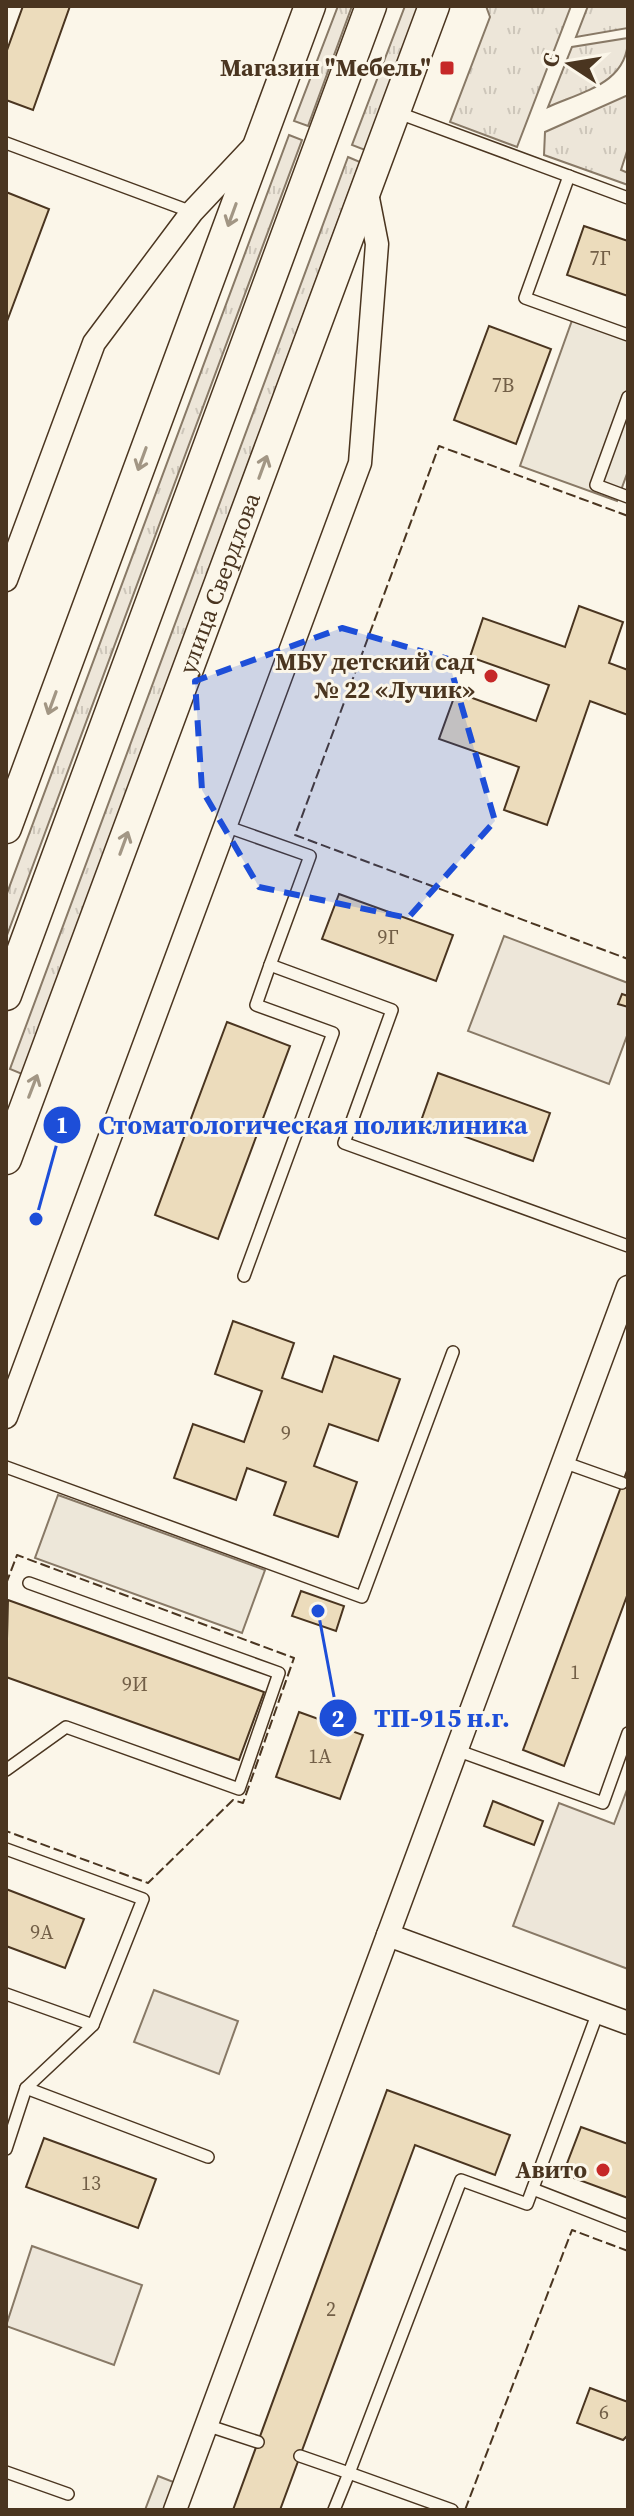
<svg xmlns="http://www.w3.org/2000/svg" width="634" height="2516" font-family="'Source Serif 4',serif">
	<style>
		.grass { fill: url(#grass-tufts); stroke: #887966; stroke-width: 2 }
		.green { fill: #ede6d9; stroke: #887966; stroke-width: 2 }
		.parking { fill: #ede7d9; stroke: #887966; stroke-width: 2 }
		.building { fill: #ecdcbc; stroke: #4a3520; stroke-width: 2 }
		.lines { fill: none; stroke-linecap: round; stroke-linejoin: round }
		.service-casing { stroke: #4a3520; stroke-width: 14 }
		.minor-casing { stroke: #4a3520; stroke-width: 25 }
		.secondary-casing { stroke: #4a3520; stroke-width: 33 }
		.service { stroke: #fbf6e9; stroke-width: 11 }
		.minor { stroke: #fbf6e9; stroke-width: 22 }
		.secondary { stroke: #fbf6e9; stroke-width: 30 }
		.fence { stroke: #4a3520; stroke-width: 2; stroke-dasharray: 10 4; stroke-linecap: butt }
		.oneway { stroke: #a29684 }
		.marked { fill: #1d4ed8; fill-opacity: 0.2; stroke: #1d4ed8; stroke-width: 6; stroke-dasharray: 16 10; stroke-linejoin: round }
		.poi-dot { fill: #c62828; stroke: #fbf6e9; stroke-width: 3 }
		.labels { text-anchor: middle; stroke-width: 6; stroke-linejoin: round; paint-order: stroke }
		.number-label { font-size: 20px; fill: #725f47 }
		.poi-label { font-size: 24px; font-weight: bold; fill: #4a3520; stroke: #fbf6e9; text-anchor: end }
		.street-label { font-size: 24px; fill: #4a3520; stroke: #fbf6e9 }
		.leader { fill: none; stroke: #1d4ed8; stroke-width: 3 }
		.callout-dot { fill: #1d4ed8; stroke: #fbf6e9; stroke-width: 3 }
		.mark-label { font-size: 24px; text-anchor: middle; font-weight: bold; fill: #fff }
		.callout-label { font-size: 26px; text-anchor: middle; font-weight: bold; fill: #1d4ed8; stroke: #fbf6e9; stroke-width: 6; stroke-linejoin: round; paint-order: stroke }
	</style>
	<defs>
		<pattern id="grass-tufts" width="24" height="20" patternUnits="userSpaceOnUse" patternTransform="scale(2)"><rect width="24" height="20" fill="#ede6d9"/><path d="M3 7l-1-3M5 7V3M7 7l1-3M15 17l-1-3M17 17v-4M19 17l1-3" fill="none" stroke="#cdc6ba"/></pattern>
	</defs>
	<rect width="100%" height="100%" fill="#fbf6e9"/>
	<g class="grass">
		<polygon points="338,6 352,6 308,126 294,121"/>
		<polygon points="405,6 419,6 365,150 352,145"/>
		<polygon points="486,6 571,6 517,147 450,122 490,17"/>
		<polygon points="588,6 628,6 628,28 576,37"/>
		<path d="M628 38C628 83 584 91 548 107L572 47Z"/>
		<polygon points="628,95 628,148 621,170 628,173 628,185 544,155 545,132"/>
		<polygon points="289,135 302,140 6,938 6,896"/>
		<polygon points="348,157 360,162 22,1074 10,1069"/>
	</g>
	<g class="green">
		<polygon points="504,936 628,983 628,1033 609,1084 468,1031"/>
		<polygon points="628,1787 628,1969 513,1926 559,1803 614,1824"/>
		<polygon points="154,1990 238,2021 219,2074 134,2042"/>
		<polygon points="32,2246 142,2285 114,2365 6,2326"/>
	</g>
	<g class="parking">
		<polygon points="575,312 628,331 628,471 617,501 520,466"/>
		<polygon points="58,1495 265,1570 242,1633 35,1558"/>
		<polygon points="158,2476 176,2483 165,2510 145,2510"/>
	</g>
	<g class="building">
		<polygon points="23,6 70,6 33,110 6,100 6,53"/>
		<polygon points="6,192 49,209 6,324"/>
		<polygon points="584,226 628,241 628,296 567,275"/>
		<polygon points="489,326 551,349 516,444 454,420"/>
		<polygon points="579,606 623,622 609,663 628,670 628,715 590,701 547,825 504,810 519,767 439,739 456,692 536,721 549,685 470,657 483,618 565,647"/>
		<polygon points="339,894 453,935 436,981 322,939"/>
		<polygon points="622,994 628,996 628,1007 618,1004"/>
		<polygon points="227,1022 290,1046 218,1239 155,1215"/>
		<polygon points="438,1073 550,1113 533,1161 421,1121"/>
		<polygon points="233,1321 294,1343 282,1378 322,1392 334,1356 400,1379 378,1441 329,1424 314,1466 357,1482 338,1537 274,1515 286,1482 247,1468 236,1500 174,1478 193,1424 244,1442 262,1391 215,1374"/>
		<polygon points="628,1468 628,1593 564,1766 523,1750"/>
		<polygon points="301,1591 344,1606 336,1631 292,1616"/>
		<polygon points="8,1600 264,1692 239,1760 6,1677"/>
		<polygon points="299,1712 363,1735 340,1799 276,1777"/>
		<polygon points="493,1801 543,1821 534,1845 484,1826"/>
		<polygon points="6,1889 84,1919 65,1968 6,1946"/>
		<polygon points="387,2090 510,2135 495,2175 415,2145 280,2510 233,2510"/>
		<polygon points="581,2127 628,2144 628,2198 563,2174"/>
		<polygon points="44,2138 156,2179 138,2228 26,2187"/>
		<polygon points="590,2388 628,2402 628,2435 623,2440 577,2423"/>
	</g>
	<g class="lines">
		<defs>
			<g id="service">
				<polyline points="396,112 628,198"/>
				<polyline points="6,143 192,212"/>
				<polyline points="569,176 525,298 628,335"/>
				<polyline points="628,397 596,485 628,497"/>
				<polyline points="225,826 310,856 270,965 392,1010 344,1143 628,1246"/>
				<polyline points="244,1276 333,1033 256,1005 270,965"/>
				<polyline points="563,1462 622,1483"/>
				<polyline points="6,1467 362,1597 453,1352"/>
				<polyline points="456,1750 603,1803 628,1733"/>
				<polyline points="6,1770 66,1727 239,1789 279,1673 29,1583"/>
				<polyline points="6,1849 143,1899 93,2025 26,2088 6,2149"/>
				<polyline points="6,1994 93,2025"/>
				<polyline points="26,2088 208,2157"/>
				<polyline points="533,2189 628,2226"/>
				<polyline points="206,2425 258,2442"/>
				<polyline points="300,2456 349,2473 334,2510"/>
				<polyline points="6,2472 68,2494"/>
				<polyline points="452,2510 349,2473 461,2180 527,2204 598,2012"/>
			</g>
			<g id="minor">
				<polyline points="6,580 94,343 192,212 255,145"/>
				<polyline points="6,1417 360,463 377,244 366,188"/>
				<polyline points="388,1935 628,2023"/>
				<polyline points="175,2510 628,1287"/>
			</g>
			<g id="secondary">
				<polyline points="6,828 310,6"/>
				<polyline points="6,995 371,6"/>
				<path id="s1" d="M6 1159 434 6"/>
			</g>
		</defs>
		<use href="#service" class="service-casing"/>
		<use href="#minor" class="minor-casing"/>
		<use href="#secondary" class="secondary-casing"/>
		<use href="#service" class="service"/>
		<use href="#minor" class="minor"/>
		<use href="#secondary" class="secondary"/>
		<g class="fence">
			<polyline points="628,516 439,446 295,835 628,959"/>
			<polyline points="6,1584 17,1555 294,1658 243,1803 233,1800 148,1883 6,1831"/>
			<polyline points="465,2510 572,2230 628,2251"/>
		</g>
	</g>
	<defs><path id="oneway-shaft" d="M-6 0H5M1.5-3L5.5 0L1.5 3" fill="none" stroke-width="1.6" stroke-linecap="round" stroke-linejoin="round" transform="scale(2)"/></defs>
	<g class="oneway">
		<use href="#oneway-shaft" transform="translate(232 215) rotate(110)"/>
		<use href="#oneway-shaft" transform="translate(142 459) rotate(110)"/>
		<use href="#oneway-shaft" transform="translate(263 467) rotate(-70)"/>
		<use href="#oneway-shaft" transform="translate(52 703) rotate(110)"/>
		<use href="#oneway-shaft" transform="translate(124 843) rotate(-70)"/>
		<use href="#oneway-shaft" transform="translate(33 1086) rotate(-69)"/>
	</g>
	<path class="marked" d="M342 628 448 659 495 821 408 918 259 887 202 790 195 681Z"/>
	<g class="poi-dot">
		<rect x="439" y="60" width="16" height="16" rx="4"/>
		<circle cx="491" cy="676" r="8"/>
		<circle cx="603" cy="2170" r="8"/>
	</g>
	<g class="labels">
		<g class="number-label">
			<text x="600" y="265">7Г</text>
			<text x="503" y="392">7В</text>
			<text x="388" y="944">9Г</text>
			<text x="286" y="1440">9</text>
			<text x="575" y="1679">1</text>
			<text x="135" y="1691">9И</text>
			<text x="320" y="1763">1А</text>
			<text x="42" y="1939">9А</text>
			<text x="91" y="2190">13</text>
			<text x="331" y="2316">2</text>
			<text x="604" y="2419">6</text>
		</g>
		<g class="poi-label">
			<text x="431" y="76">Магазин "Мебель"</text>
			<text x="475" y="670">МБУ детский сад<tspan x="475" dy="28">№ 22 «Лучик»</tspan></text>
			<text x="587" y="2178">Авито</text>
		</g>
		<g class="street-label">
			<text dy="8" stroke="none"><textPath href="#s1" startOffset="614">улица Свердлова</textPath></text>
		</g>
	</g>
	<path class="leader" d="M36 1219L62 1125M318 1611L338 1718"/>
	<g class="callout-dot">
		<circle cx="36" cy="1219" r="8"/>
		<circle cx="318" cy="1611" r="8"/>
		<circle cx="62" cy="1125" r="20"/>
		<circle cx="338" cy="1718" r="20"/>
	</g>
	<g class="mark-label">
		<text x="62" y="1133">1</text>
		<text x="338" y="1727">2</text>
	</g>
	<g class="callout-label">
		<text x="313" y="1134">Стоматологическая поликлиника</text>
		<text x="442" y="1727">ТП-915 н.г.</text>
	</g>
	<rect width="634" height="2516" fill="none" stroke="#4a3520" stroke-width="16"/>
	<g transform="translate(570 64) rotate(282)" stroke="#fbf6e9" stroke-width="6" paint-order="stroke">
	<path d="M0-6L14 30L0 20L-14 30Z" fill="#4a3520"/>
	<text y="-12" font-size="22" font-weight="bold" text-anchor="middle" fill="#4a3520">С</text>
	</g>
</svg>
